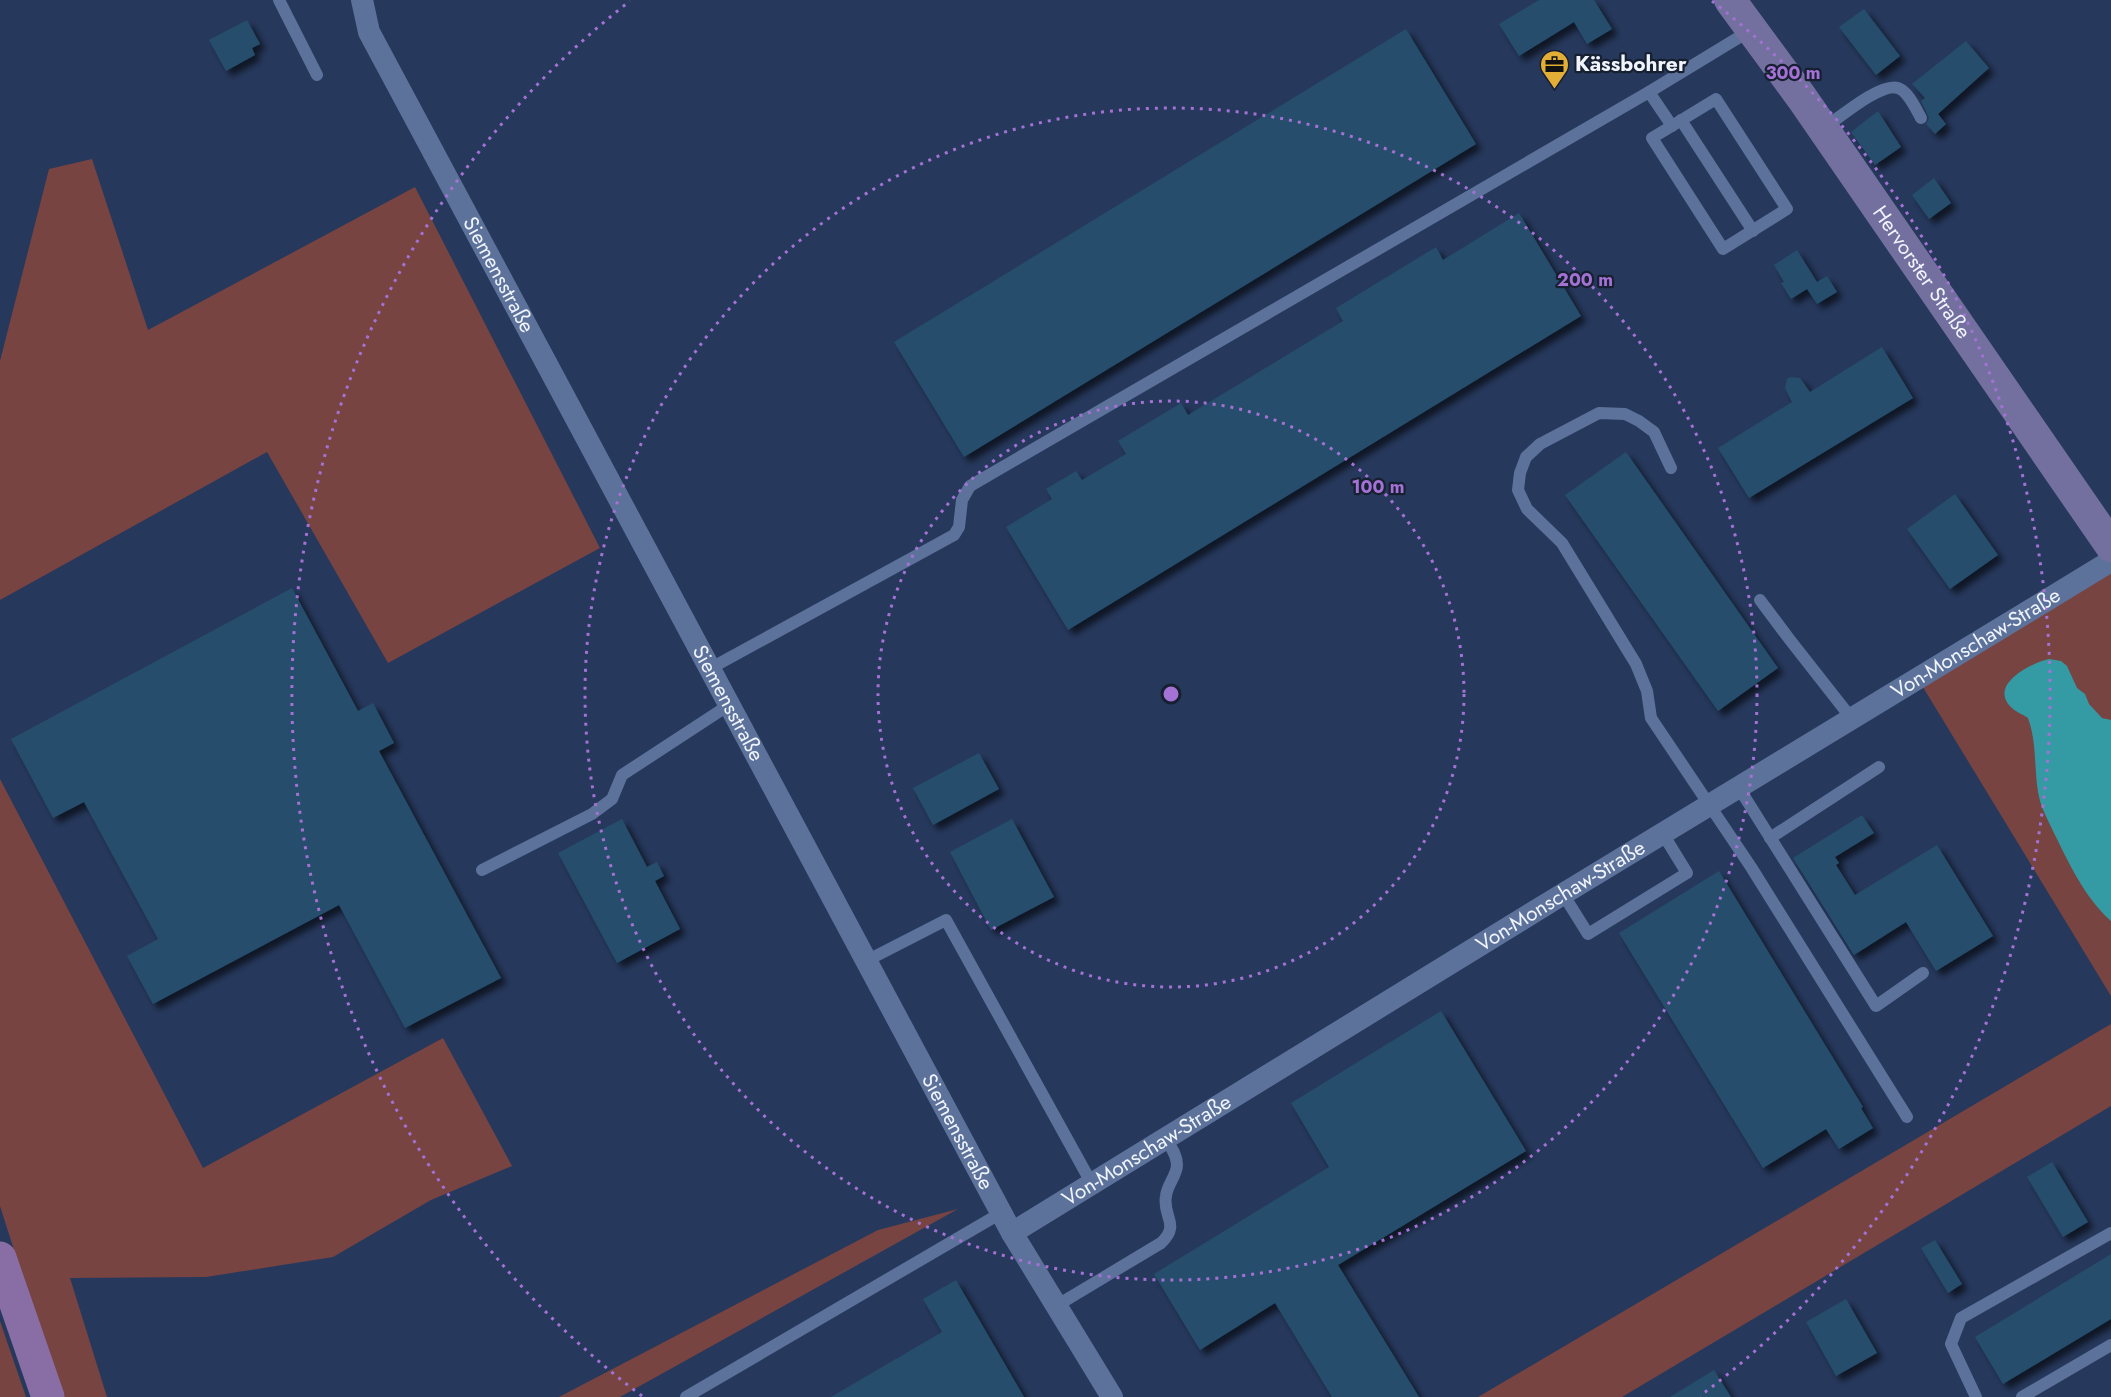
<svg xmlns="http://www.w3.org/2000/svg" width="2111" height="1397" font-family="Jost,sans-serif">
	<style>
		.green { fill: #774442 }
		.water { fill: #349ba4 }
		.building { fill: #254e6c; filter: url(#shadow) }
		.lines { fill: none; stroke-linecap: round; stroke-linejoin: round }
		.lane { stroke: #5d729a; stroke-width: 12 }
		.street { stroke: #5d729a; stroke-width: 22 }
		.secondary { stroke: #73709f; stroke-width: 32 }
		.primary { stroke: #896da5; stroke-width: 33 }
		.ring { fill: none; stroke: #a472d5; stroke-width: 3; stroke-dasharray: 3 6 }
		.labels { text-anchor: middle; stroke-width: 4.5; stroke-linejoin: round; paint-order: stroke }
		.poi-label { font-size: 21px; font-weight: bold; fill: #eff4fd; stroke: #172031; text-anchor: start }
		.street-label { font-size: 21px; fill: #eff4fd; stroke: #172031 }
		.centre { fill: #a472d5; stroke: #172031; stroke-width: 3 }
		.ring-label { font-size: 18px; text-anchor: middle; font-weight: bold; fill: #a472d5; stroke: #172031; stroke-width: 4.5; stroke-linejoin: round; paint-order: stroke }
	</style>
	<defs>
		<filter id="shadow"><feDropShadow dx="5.5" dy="5.5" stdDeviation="3" flood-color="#0009"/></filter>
	</defs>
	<rect width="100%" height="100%" fill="#26385c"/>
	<g class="green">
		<polygon points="92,159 148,330 415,187 600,548 388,663 267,452 0,600 0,361 49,169"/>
		<polygon points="2111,573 2111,996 1918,679"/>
		<polygon points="0,779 203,1168 443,1038 512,1166 431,1200 333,1257 206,1277 70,1278 107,1397 61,1397 0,1206"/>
		<polygon points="2111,1024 2111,1106 1622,1397 1478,1397"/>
		<polygon points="958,1209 620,1397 559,1397 878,1230"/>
		<polygon points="0,1321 26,1397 0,1397"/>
	</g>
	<path class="water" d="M2049 659 2061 661 2067 666 2077 688 2085 694 2089 704 2102 718 2111 720V921C2084 897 2069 863 2053 831 2049 822 2043 811 2040 801 2033 774 2038 745 2028 718 2023 714 2017 713 2012 708 1987 685 2031 663 2049 659Z"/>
	<g class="building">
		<polygon points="1539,0 1594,0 1612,29 1587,44 1574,22 1519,56 1499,24"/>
		<polygon points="1864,9 1900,56 1876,75 1839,27"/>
		<polygon points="247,20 260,44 252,48 255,55 226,71 209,40"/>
		<polygon points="1406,29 1476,144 964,457 894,342"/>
		<polygon points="1966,41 1989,68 1938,114 1946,124 1935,134 1926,124 1929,118 1921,101 1925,98 1912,84"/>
		<polygon points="1878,111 1901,147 1875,165 1851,132"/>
		<polygon points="1934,178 1951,203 1929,219 1912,195"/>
		<polygon points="1519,213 1581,316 1068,630 1006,527 1052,499 1046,489 1076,471 1082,480 1126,454 1118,441 1181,403 1188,415 1343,321 1336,308 1436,247 1443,260"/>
		<polygon points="1797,250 1817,282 1827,276 1837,292 1817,304 1807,289 1791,299 1781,283 1784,282 1774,265"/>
		<polygon points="1882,347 1913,398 1749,498 1718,448 1792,402 1785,388 1787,379 1790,377 1800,378 1810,392"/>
		<polygon points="1626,452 1778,668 1718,711 1565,495"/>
		<polygon points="1955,494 1998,555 1950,589 1907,529"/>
		<polygon points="292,588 358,711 373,703 394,743 379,751 501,978 405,1028 339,905 153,1004 127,956 158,939 84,802 53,818 11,739"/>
		<polygon points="979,753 999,789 933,825 913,788"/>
		<polygon points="1862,815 1874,833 1835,857 1839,863 1836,865 1855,895 1937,845 1993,936 1936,971 1906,922 1854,955 1793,858"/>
		<polygon points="622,819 647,867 657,862 664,876 655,881 680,929 617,963 558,853"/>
		<polygon points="1012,819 1054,897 991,930 950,852"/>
		<polygon points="1719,871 1863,1107 1861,1108 1873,1128 1839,1149 1826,1129 1763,1168 1619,933"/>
		<polygon points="1441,1011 1526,1151 1338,1265 1419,1397 1332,1397 1275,1303 1200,1350 1154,1274 1329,1167 1291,1103"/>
		<polygon points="2052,1162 2088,1222 2063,1237 2027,1177"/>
		<polygon points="1935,1240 1962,1284 1948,1293 1921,1248"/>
		<polygon points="2111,1254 2111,1319 2003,1384 1975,1337"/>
		<polygon points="956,1280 1024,1397 831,1397 942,1332 923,1299"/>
		<polygon points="1846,1299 1877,1353 1836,1376 1806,1322"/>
		<polygon points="1714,1370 1731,1397 1670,1397"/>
	</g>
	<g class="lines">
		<g class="lane">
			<polyline points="279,0 317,75"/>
			<polyline points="1649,92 1672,126"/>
			<polygon points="1716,99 1787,209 1723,249 1652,138"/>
			<polyline points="1681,120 1753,231"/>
			<path d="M1824 128C1839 118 1881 82 1898 88 1908 91 1916 109 1921 118"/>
			<polyline points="1671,468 1654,432 1639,421 1625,414 1599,413 1540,444 1526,457 1520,473 1518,490 1527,509 1562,543 1636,664 1647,691 1651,718 1751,867 1907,1117"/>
			<polyline points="1760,600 1790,640 1852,719"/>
			<polyline points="711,668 954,535 959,527 962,500 970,486 1649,92 1751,30"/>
			<polyline points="1739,788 1876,1006 1923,973"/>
			<polyline points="1770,838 1879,767"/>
			<polyline points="482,870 592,814 612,799 622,775 729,705"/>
			<polyline points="1563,894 1588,934 1687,873 1663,834"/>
			<polyline points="866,961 946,920 1092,1184"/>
			<path d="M1056 1306 1161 1243C1181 1224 1162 1217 1166 1196 1167 1185 1177 1175 1177 1165 1177 1155 1171 1147 1166 1139"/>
			<polyline points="686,1397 1001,1213"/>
			<polyline points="1976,1397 1951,1344 1961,1318 2111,1233"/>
			<polyline points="2022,1397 2111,1345"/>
		</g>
		<g class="street">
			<path id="s1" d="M362 0 369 32 1012 1233 1112 1397"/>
			<path id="s2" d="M1012 1233 1563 894 2111 561"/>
		</g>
		<path class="secondary" id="s3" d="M1730 0 1802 98 2111 546"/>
		<polyline class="primary" points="0,1258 48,1397"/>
	</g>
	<g class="ring">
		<circle cx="1171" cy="694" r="293"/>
		<circle cx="1171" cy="694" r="586"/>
		<path d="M642 1396A879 879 0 0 1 630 1M1712 1A879 879 0 0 1 1700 1396"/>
	</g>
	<defs>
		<symbol id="office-pin" viewBox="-11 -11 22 30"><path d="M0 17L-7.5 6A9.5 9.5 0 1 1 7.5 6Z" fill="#e3ae35" stroke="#172031"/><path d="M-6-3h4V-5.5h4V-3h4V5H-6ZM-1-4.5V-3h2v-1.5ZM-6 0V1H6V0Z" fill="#111"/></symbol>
	</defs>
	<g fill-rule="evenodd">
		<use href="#office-pin" x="1538" y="48" width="33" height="45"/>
	</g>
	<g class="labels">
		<g class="poi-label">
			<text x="1575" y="71">Kässbohrer</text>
		</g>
		<g class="street-label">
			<text dy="7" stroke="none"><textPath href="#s3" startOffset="333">Hervorster Straße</textPath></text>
			<text dy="7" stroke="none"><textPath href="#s1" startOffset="308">Siemensstraße</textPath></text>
			<text dy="7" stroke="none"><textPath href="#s2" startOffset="1130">Von-Monschaw-Straße</textPath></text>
			<text dy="7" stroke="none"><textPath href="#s1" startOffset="794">Siemensstraße</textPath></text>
			<text dy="7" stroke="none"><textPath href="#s2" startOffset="644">Von-Monschaw-Straße</textPath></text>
			<text dy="7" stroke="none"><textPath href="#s1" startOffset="1280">Siemensstraße</textPath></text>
			<text dy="7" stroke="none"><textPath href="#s2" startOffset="158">Von-Monschaw-Straße</textPath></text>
		</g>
	</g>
	<circle cx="1171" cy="694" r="9" class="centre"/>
	<g class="ring-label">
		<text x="1793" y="79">300 m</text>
		<text x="1585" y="286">200 m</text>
		<text x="1378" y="493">100 m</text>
	</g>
</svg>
